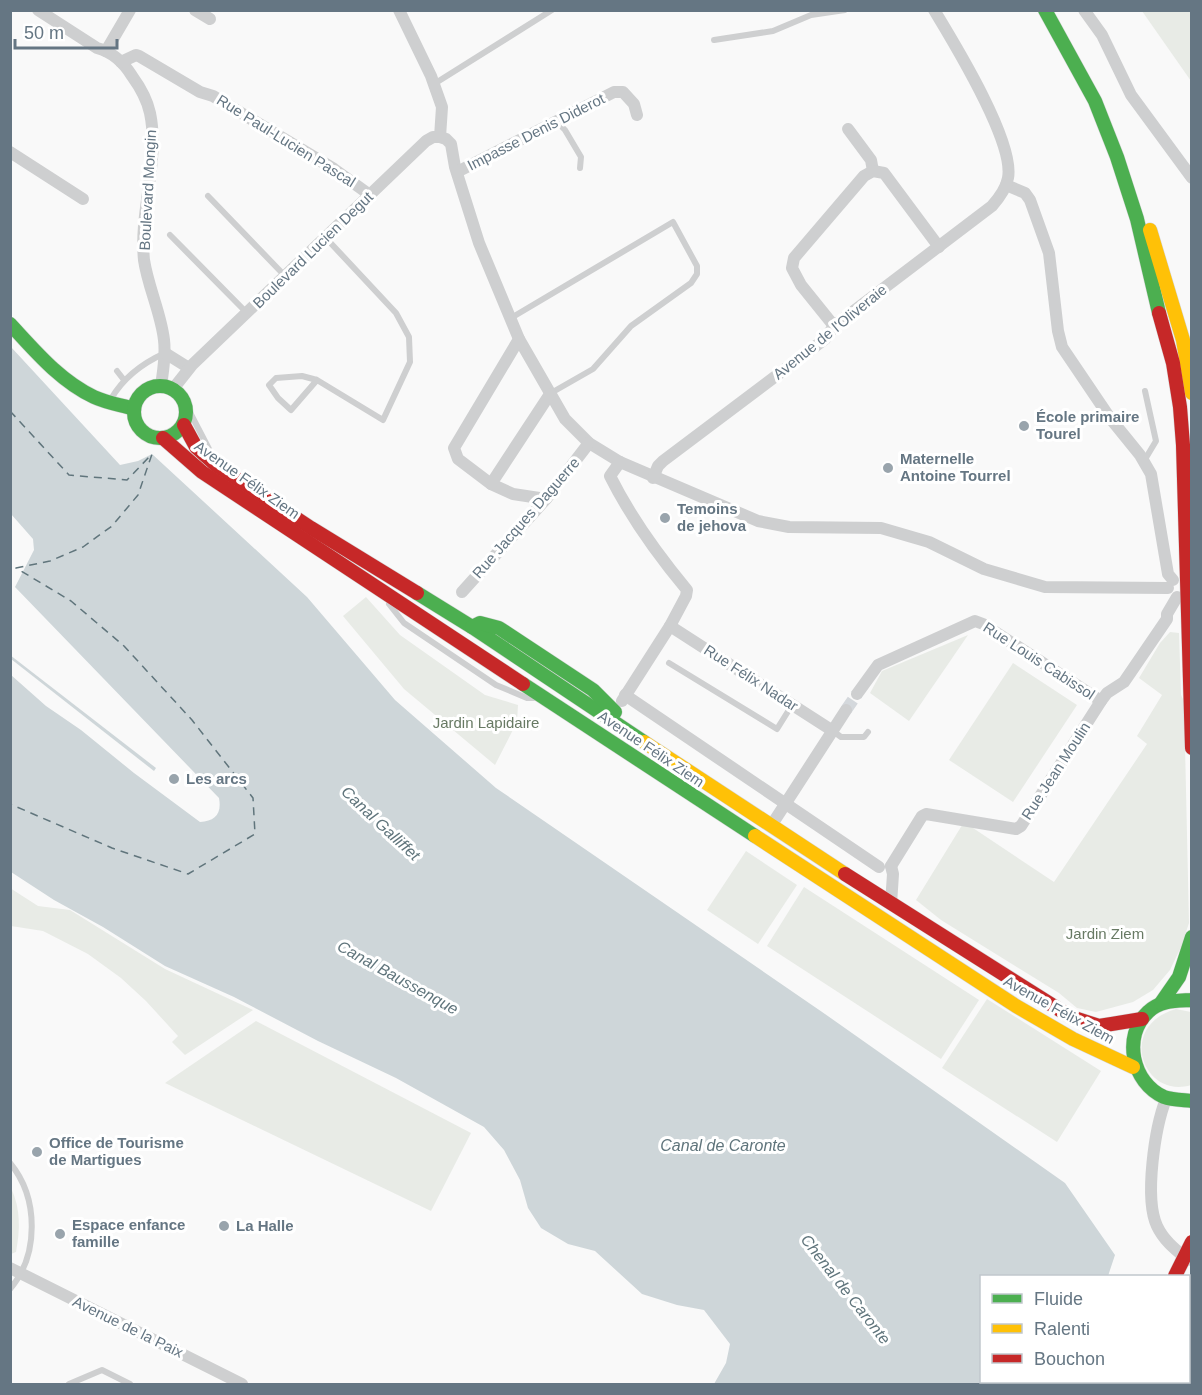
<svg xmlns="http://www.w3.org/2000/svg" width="1202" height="1395" font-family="Helvetica,sans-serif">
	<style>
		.green { fill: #e8ebe6 }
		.water { fill: #ced6d9 }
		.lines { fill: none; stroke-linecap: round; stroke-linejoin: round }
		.ferry { stroke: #60757c; stroke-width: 1.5; stroke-dasharray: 8 6; stroke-linecap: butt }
		.street-tunnel { stroke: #d4d8dc; stroke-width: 12; stroke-dasharray: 12 6; stroke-linecap: butt }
		.fast-casing { stroke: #d5d6d7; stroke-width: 15 }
		.slow-casing { stroke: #d5d6d7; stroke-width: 15 }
		.jam-casing { stroke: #d5d6d7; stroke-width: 15 }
		.lane { stroke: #cecfd0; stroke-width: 6 }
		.street { stroke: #cecfd0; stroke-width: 12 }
		.fast { stroke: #4caf50; stroke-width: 14 }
		.slow { stroke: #ffc107; stroke-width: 14 }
		.jam { stroke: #c62828; stroke-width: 14 }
		.jam-bridge-casing { stroke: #d5d6d6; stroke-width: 15; stroke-linecap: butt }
		.jam-bridge { stroke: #c62828; stroke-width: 14 }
		.poi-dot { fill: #99a4ac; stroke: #fff; stroke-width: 2 }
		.labels { text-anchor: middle; stroke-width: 6; stroke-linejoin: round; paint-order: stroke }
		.street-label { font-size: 15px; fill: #657683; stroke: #fff }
		.poi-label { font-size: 15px; font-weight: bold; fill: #657683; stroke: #fff; text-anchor: start }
		.park-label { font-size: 15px; fill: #687a64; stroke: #fff }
		.water-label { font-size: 16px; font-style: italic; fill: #60757c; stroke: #fff }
	</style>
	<rect width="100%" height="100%" fill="#f9f9f9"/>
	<g class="green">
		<polygon points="1142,11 1191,11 1191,81"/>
		<polygon points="366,597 400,635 485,695 518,705 517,722 495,765 404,689 343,616"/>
		<polygon points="1170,632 1179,633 1181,695 1184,701 1189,923 1181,947 1170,970 1153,990 1133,1002 1096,1012 1077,1008 1059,993 941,920 916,900 964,822 1054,882 1147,744 1137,736 1162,695 1139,678 1160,643"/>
		<polygon points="968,635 909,721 870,693 882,671"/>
		<polygon points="1013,663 1077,705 1013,802 949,760"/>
		<polygon points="746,851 797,885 758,944 707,910"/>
		<polygon points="804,887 979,1000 941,1059 767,946"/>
		<polygon points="10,888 38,906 70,910 165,969 253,1010 185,1055 172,1042 178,1036 146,1001 121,978 88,954 43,931 11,926"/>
		<polygon points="987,999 1101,1071 1057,1142 942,1068"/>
		<path d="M1176 1009 1191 1012V1085C1143 1100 1116 1026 1176 1009Z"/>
		<polygon points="256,1021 471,1133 431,1211 165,1083"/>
		<path d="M11 1188C21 1209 20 1230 16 1252L11 1254Z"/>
	</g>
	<g class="water">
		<path d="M11 347 120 465 138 461 152 454 307 597 395 700 496 788 825 1014 1065 1183 1115 1255 1108 1276H982V1382H1072L1071 1384H714L726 1363 730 1344 704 1310 677 1305 642 1294 595 1251 568 1244 541 1228 528 1208 520 1180 504 1150 484 1127 396 1078 318 1041 234 997 165 966 103 927 54 900 11 872V675L46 706 81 730 134 773 200 822C215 821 222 814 219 798L15 587 34 550 33 539 11 514Z"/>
		<polygon points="10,655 156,768 154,771 11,659"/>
	</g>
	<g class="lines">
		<polyline class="ferry" points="10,411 69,475 127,480 152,454 138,495 112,526 83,547 50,561 16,568 71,601 124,646 192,720 253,798 255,834 188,874 112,848 10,804"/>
		<polyline class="street-tunnel" points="846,710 857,694"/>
		<defs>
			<g id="fast">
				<polyline points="1045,10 1095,101 1117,157 1137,219 1159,313"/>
				<path d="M10 324C35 351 60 381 94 397 107 403 121 405 134 409"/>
				<circle cx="160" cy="412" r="26"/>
				<polyline points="417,593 472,627 644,742"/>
				<polyline points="472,627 480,623 499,628 593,690 615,712 610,718"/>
				<polyline points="523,684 755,836"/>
				<path d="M1192 1000C1177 1001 1160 1000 1148 1012 1122 1036 1132 1083 1164 1097 1172 1100 1184 1100 1192 1101"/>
				<polyline points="1161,1003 1179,977 1192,937"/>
				<polyline points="1150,1384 1152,1382"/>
			</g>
			<g id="slow">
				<polyline points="1150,230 1183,340 1192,393"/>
				<polyline points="644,742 845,874"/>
				<polyline points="755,836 1016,1006 1073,1039 1133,1067"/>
				<polyline points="1121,1384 1123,1382"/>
			</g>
			<g id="jam">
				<polyline points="1159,313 1173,363 1180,407 1183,445 1192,748"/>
				<polyline points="184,425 196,447 217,466 311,528 417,593"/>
				<polyline points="163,438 202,472 523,684"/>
				<polyline points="845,874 1071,1017 1099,1026 1142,1019"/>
				<polyline points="1188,1309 1192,1303"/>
			</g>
		</defs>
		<use href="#fast" class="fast-casing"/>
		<use href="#slow" class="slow-casing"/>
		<use href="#jam" class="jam-casing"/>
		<g class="lane">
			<polyline points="714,40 773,31 811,15 845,10"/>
			<polyline points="434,84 552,10"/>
			<polyline points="557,122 565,130 581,157 580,168"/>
			<polyline points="208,196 285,276"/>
			<polyline points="170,235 247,313"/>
			<polyline points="511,318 673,222 697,266 697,274 691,283 631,326 593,369 551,393"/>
			<polyline points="117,371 124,380"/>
			<polyline points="317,380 291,410 278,398 269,385 276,378 302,376 317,380 383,420 410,362 409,337 396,313 325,237"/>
			<path d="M111 399C123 378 143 363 165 353"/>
			<polyline points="184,401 209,449"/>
			<polyline points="1144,461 1156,441 1145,391"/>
			<polyline points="389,604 404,623 496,685 527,698 534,698"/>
			<polyline points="669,663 777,729 792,705"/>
			<polyline points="833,731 841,737 864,737 868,732"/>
			<path d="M10 1163C39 1198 39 1255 10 1289"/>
			<polyline points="69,1384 102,1370 130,1384"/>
		</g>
		<g class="street">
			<path d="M38 10 97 48C112 52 124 63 132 76 140 87 147 99 150 113 160 161 139 211 144 260 148 287 161 313 164 340 166 356 163 371 161 386"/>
			<polyline points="195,10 210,19"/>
			<polyline points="399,10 431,76 442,107 440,137"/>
			<polyline points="1084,10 1102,35 1131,95 1192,178"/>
			<polyline points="106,51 130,10"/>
			<polyline points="121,62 136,55 139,56 200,92 213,96 334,169 370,195"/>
			<polyline points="848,129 871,160 873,171"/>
			<polyline points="440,137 446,139 451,144 455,167 479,243 519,339 565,419 589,443 620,462 758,521 789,527 881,528 929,542 984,569 1045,587 1168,588"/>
			<polyline points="10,152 83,199"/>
			<polyline points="457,172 614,92 623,92 634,104 637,115"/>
			<polyline points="1006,185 1025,193 1030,200 1049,253 1058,331 1062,347 1110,418 1140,455 1151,474 1168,574 1173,580"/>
			<polyline points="834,326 801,285 792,268 794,258 864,176 873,171 884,173 939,247"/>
			<polyline points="519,339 454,448 458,459 491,484 513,494 546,499"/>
			<polyline points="165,353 189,368"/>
			<polyline points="173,389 192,365 426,141 433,137 440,137"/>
			<path d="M620 462 610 476C631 518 657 554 687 590L686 596 670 626 622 701"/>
			<path d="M653 478 658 466 663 461 825 339 834 326 992 206C999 198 1006 189 1008 178 1015 142 954 43 934 10"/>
			<polyline points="491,484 550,394"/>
			<polyline points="462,592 546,499 589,443"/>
			<polyline points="670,626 833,731"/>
			<polyline points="857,694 878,665 975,621 983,624 1101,701"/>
			<polyline points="625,695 879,867"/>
			<polyline points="771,826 846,710"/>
			<polyline points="891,866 922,816 926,814 1016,829 1021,826 1101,701 1107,693 1124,682 1167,619 1167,614 1177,597"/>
			<polyline points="891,904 893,874 891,866"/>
			<path d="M1166 1099C1155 1127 1144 1198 1157 1226 1164 1241 1176 1250 1188 1260"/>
			<polyline points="10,1268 242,1384"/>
		</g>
		<use href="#fast" class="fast"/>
		<use href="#slow" class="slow"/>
		<use href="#jam" class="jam"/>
		<defs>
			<polyline id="jam-bridge" points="1175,1276 1192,1242"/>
		</defs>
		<use href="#jam-bridge" class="jam-bridge-casing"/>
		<use href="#jam-bridge" class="jam-bridge"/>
	</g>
	<g class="poi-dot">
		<circle cx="1024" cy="426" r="6"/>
		<circle cx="888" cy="468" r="6"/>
		<circle cx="665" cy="518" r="6"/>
		<circle cx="174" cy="779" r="6"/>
		<circle cx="37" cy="1152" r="6"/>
		<circle cx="224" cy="1226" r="6"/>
		<circle cx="60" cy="1234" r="6"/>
	</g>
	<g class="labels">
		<g class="street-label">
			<text transform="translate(536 132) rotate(-27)" y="5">Impasse Denis Diderot</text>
			<text transform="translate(286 141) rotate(32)" y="5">Rue Paul-Lucien Pascal</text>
			<text transform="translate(148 190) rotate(-87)" y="5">Boulevard Mongin</text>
			<text transform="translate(313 250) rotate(-44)" y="5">Boulevard Lucien Degut</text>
			<text transform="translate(830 332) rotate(-39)" y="5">Avenue de l'Oliveraie</text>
			<text transform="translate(247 480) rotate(35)" y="5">Avenue Félix Ziem</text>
			<text transform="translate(526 518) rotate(-49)" y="5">Rue Jacques Daguerre</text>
			<text transform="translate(1039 661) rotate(33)" y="5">Rue Louis Cabissol</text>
			<text transform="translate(751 678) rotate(33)" y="5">Rue Félix Nadar</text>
			<text transform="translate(651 749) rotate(34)" y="5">Avenue Félix Ziem</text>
			<text transform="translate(1056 771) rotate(-57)" y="5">Rue Jean Moulin</text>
			<text transform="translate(1059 1010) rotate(29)" y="5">Avenue Félix Ziem</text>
			<text transform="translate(128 1327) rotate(26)" y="5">Avenue de la Paix</text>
		</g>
		<g class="poi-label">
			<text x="1036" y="422">École primaire<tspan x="1036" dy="17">Tourel</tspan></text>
			<text x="900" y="464">Maternelle<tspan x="900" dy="17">Antoine Tourrel</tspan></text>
			<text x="677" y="514">Temoins<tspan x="677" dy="17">de jehova</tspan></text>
			<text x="186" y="784">Les arcs</text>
			<text x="49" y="1148">Office de Tourisme<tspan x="49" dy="17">de Martigues</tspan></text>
			<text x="72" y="1230">Espace enfance<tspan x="72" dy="17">famille</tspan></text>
			<text x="236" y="1231">La Halle</text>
		</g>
		<g class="park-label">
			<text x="486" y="728">Jardin Lapidaire</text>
			<text x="1105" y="939">Jardin Ziem</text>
		</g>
		<g class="water-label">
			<text transform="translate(381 823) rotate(43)" y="6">Canal Galliffet</text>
			<text transform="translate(398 977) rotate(29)" y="6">Canal Baussenque</text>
			<text x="723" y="1151">Canal de Caronte</text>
			<text transform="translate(846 1289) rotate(52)" y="6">Chenal de Caronte</text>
		</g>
	</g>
	<rect width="1202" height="1395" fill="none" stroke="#657683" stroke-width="24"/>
	<rect x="980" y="1275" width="210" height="108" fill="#ffffff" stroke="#c1c8cd" stroke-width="1.5"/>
	<rect x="992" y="1294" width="30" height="9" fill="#4caf50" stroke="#c1c8cd" stroke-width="1.5"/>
	<text x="1034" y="1305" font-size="18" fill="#657683">Fluide</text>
	<rect x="992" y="1324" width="30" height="9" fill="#ffc107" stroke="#c1c8cd" stroke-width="1.5"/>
	<text x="1034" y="1335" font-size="18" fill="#657683">Ralenti</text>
	<rect x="992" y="1354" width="30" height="9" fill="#c62828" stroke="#c1c8cd" stroke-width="1.5"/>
	<text x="1034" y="1365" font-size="18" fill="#657683">Bouchon</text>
	<path d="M15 39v9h102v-9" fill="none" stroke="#657683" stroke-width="3"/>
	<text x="24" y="39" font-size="18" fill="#657683" stroke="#ffffff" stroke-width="4.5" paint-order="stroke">50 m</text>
</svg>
